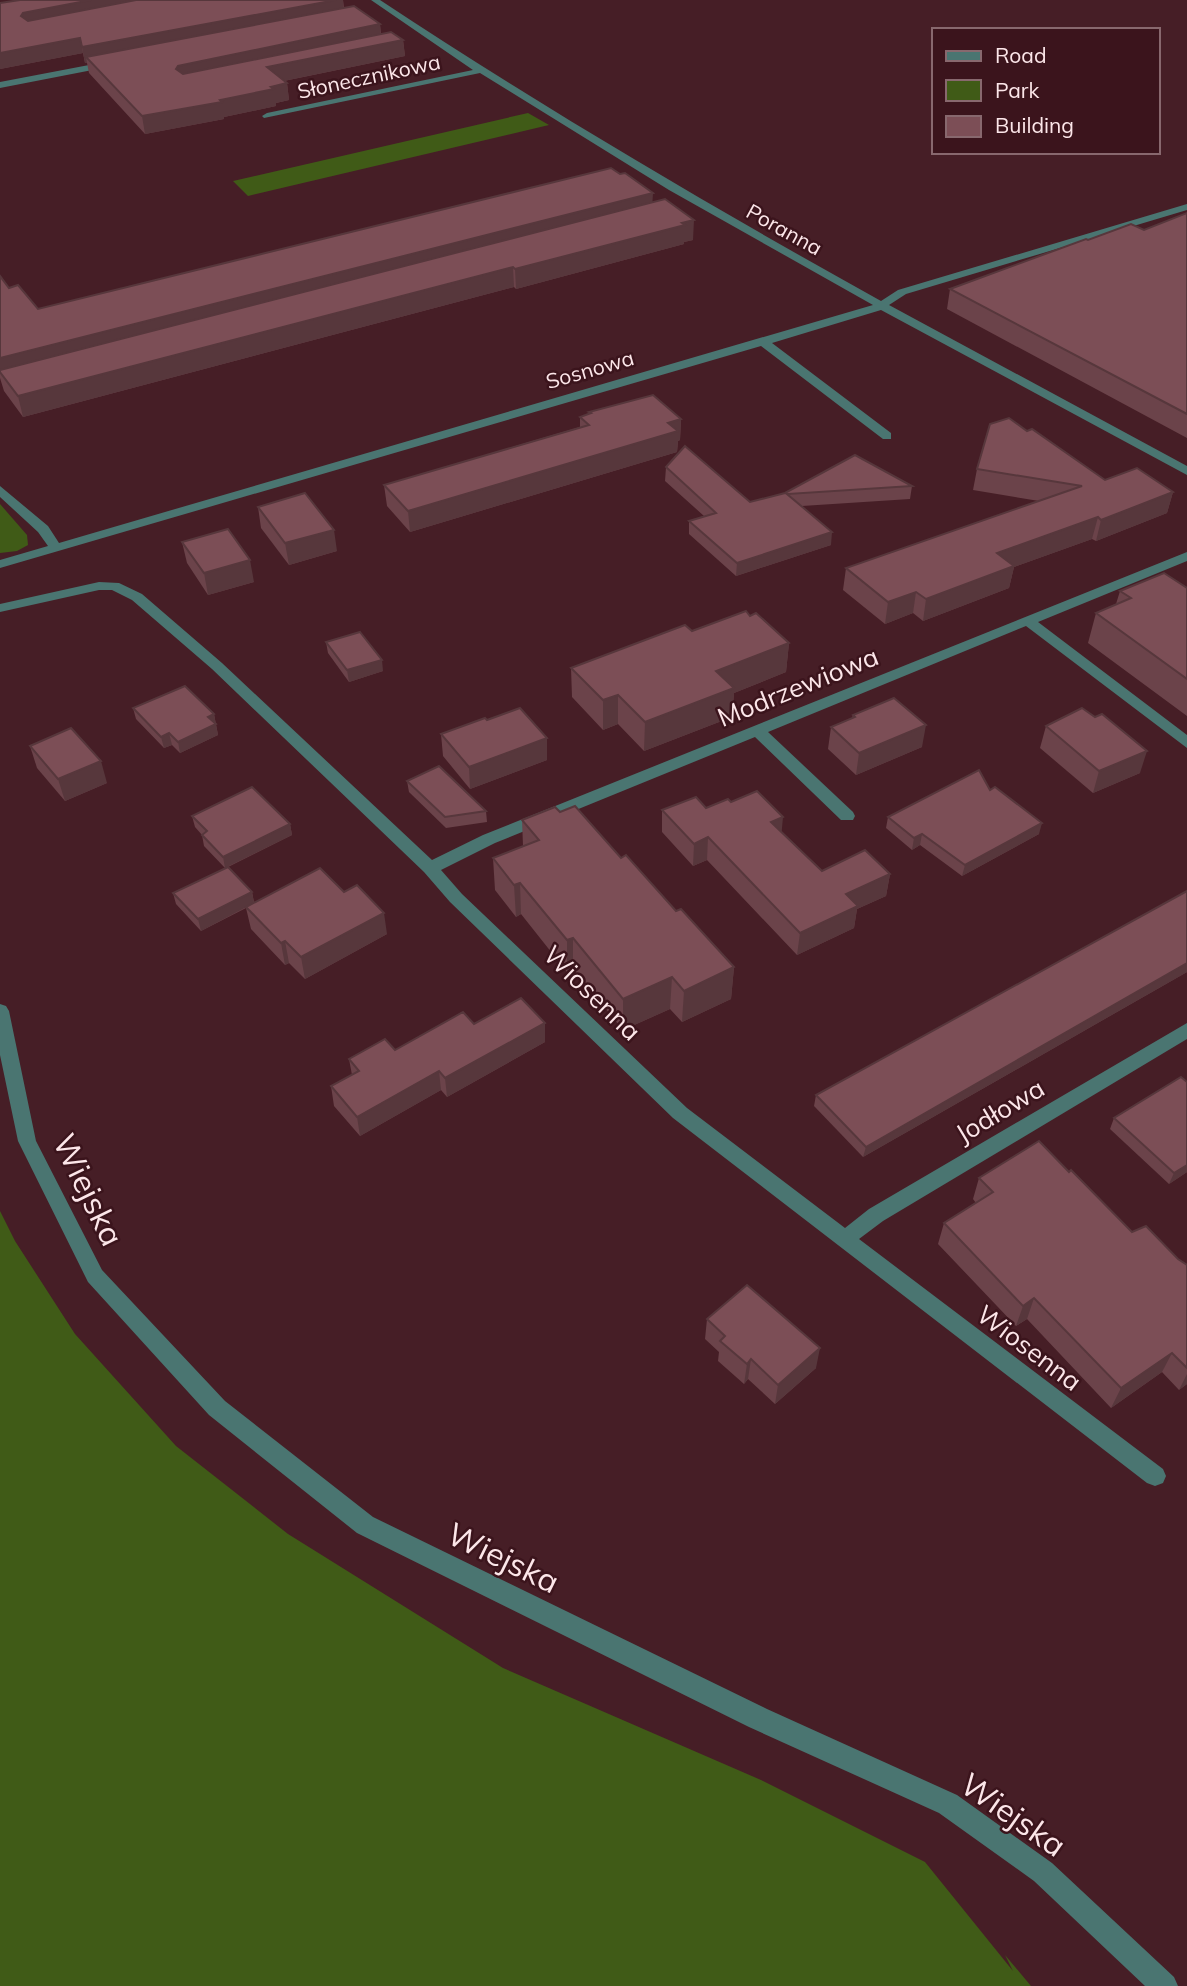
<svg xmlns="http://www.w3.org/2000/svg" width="1187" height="1986" font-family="Mulish,sans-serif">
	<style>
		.green { fill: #405b17 }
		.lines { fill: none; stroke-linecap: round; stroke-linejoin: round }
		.minor { fill: #4a7571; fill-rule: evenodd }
		.wall { fill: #6b434a }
		.shaded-wall { fill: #57373c }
		.building { fill: #7c4e56; stroke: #57373c; stroke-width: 2 }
		.labels { text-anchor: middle; stroke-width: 5; stroke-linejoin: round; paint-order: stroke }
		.far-street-label { font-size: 21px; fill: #fce6e9; stroke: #3b141c }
		.street-label { font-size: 26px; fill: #fce6e9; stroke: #3b141c }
		.near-street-label { font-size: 32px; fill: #fce6e9; stroke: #3b141c }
	</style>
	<rect width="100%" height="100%" fill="#461e26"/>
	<g class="green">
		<polygon points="528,113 549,125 248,196 233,181"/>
		<polygon points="0,504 27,535 28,545 17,551 0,553"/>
		<polygon points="0,1211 15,1241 75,1334 176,1446 288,1534 503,1668 761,1780 925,1862 1013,1971 1005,1955 1031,1986 0,1986"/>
	</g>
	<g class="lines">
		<g class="minor">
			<path d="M371 0H380C543 108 710 206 881 301L898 290 1187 204V210L906 294 889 305 1187 466V475L881 310 772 343 891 433V439H883L761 346 0 568V560L48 546 38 532 0 497V486L48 526 59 543 873 305 669 190 480 73 264 118 262 116 267 113 473 70Z"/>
			<polygon points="110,61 114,64 113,66 0,88 0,82"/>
			<polygon points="1187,552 1187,561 1038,622 1187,735 1187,748 1026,626 768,732 853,812 855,816 853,820 841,820 755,737 495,843 441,870 462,894 687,1108 845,1228 869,1209 1187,1023 1187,1039 883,1221 859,1239 1163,1469 1166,1476 1163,1483 1155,1486 1147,1483 673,1118 450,902 424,872 212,669 132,600 112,590 99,590 0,612 0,604 99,582 119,583 142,594 222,663 432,860 483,835"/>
			<polygon points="0,1004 6,1006 9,1011 36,1141 102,1270 225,1401 373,1517 767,1709 957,1795 1052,1863 1174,1977 1178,1986 1145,1986 1034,1881 939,1813 749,1727 357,1533 209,1415 88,1282 18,1141 0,1055"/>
		</g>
	</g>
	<g class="wall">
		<polygon points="20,0 343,0 344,8 380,24 381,34 403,40 405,56 284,81 287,83 289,100 276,103 276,106 224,117 224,119 145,134 89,73 87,63 85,63 83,53 0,69 0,3"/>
		<polygon points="653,203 693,240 684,242 684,244 516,289 514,287 23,417 4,391 0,378 0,276 9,288 38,309"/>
		<polygon points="1187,213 1187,438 947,309 950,289 1144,230"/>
		<polygon points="589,412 681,419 680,440 678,441 677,452 410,532 387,506 384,485 580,427 580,417 589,414"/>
		<polygon points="1027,431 1105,480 1173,492 1167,513 1096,541 1092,539 1014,567 1009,588 923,621 913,613 885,624 843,590 846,568 1039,501 973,490 977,469"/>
		<polygon points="666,467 750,502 785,493 912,486 910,499 802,506 831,545 736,576 689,534 689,521 704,516 665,481"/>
		<polygon points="258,507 337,551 289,565 261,528"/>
		<polygon points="182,542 254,582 208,595 187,563"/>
		<polygon points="1187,588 1187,716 1088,643 1096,613 1116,604 1120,591"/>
		<polygon points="750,616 789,643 786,672 734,693 732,717 644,751 618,724 603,730 572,697 571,668 692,631"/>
		<polygon points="326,642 383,671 349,682 328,653"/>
		<polygon points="133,708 214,714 218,735 180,753 172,745 164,748 136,719"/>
		<polygon points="853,715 922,747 856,775 828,749 831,727 852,718"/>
		<polygon points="487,720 547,760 470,789 443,756 441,734"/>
		<polygon points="1046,726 1140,773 1093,793 1040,748"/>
		<polygon points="30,746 107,783 65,801 37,768"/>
		<polygon points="407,781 486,811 487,822 446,828 409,792"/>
		<polygon points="990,790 1039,834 962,876 920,845 912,850 886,828 888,817"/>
		<polygon points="731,802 782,832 822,871 890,874 886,896 857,909 854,928 797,955 707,860 693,866 662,832 662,810 706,808"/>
		<polygon points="560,812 621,858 734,967 731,999 682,1022 670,1009 623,1030 573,969 567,972 521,914 516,917 495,890 493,858 523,846 522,820"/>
		<polygon points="192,816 290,824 292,835 228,867 252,892 254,902 387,934 305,979 289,963 285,965 251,929 246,908 201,931 176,904 173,893 225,868 204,846 202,835 195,827"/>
		<polygon points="1187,891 1187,972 863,1157 814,1106 816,1095"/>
		<polygon points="474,1024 545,1042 447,1097 441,1090 360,1136 334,1106 331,1086 352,1075 349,1059 395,1050"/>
		<polygon points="1114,1118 1187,1172 1169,1184 1110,1129"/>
		<polygon points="1069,1172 1132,1232 1187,1265 1187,1384 1179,1390 1162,1372 1111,1408 1027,1319 1016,1326 938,1244 944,1223 976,1203 973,1199 979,1178"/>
		<polygon points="707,1319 816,1368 775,1404 748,1379 744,1384 718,1361 719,1352 705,1339"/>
	</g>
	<g class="shaded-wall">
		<polygon points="91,0 170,0 26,28 21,16 23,13"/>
		<polygon points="331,0 343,0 344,14 86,57 87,63 85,63 82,47"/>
		<polygon points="380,24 381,40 180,82 176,69 178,66"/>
		<polygon points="80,38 83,53 0,69 0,53"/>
		<polygon points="403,40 405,56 269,84 267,67"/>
		<polygon points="287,83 289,100 276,103 276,106 224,117 224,119 145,134 142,116 220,100"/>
		<polygon points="653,193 652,210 0,372 0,358"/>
		<polygon points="694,220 693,240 684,242 684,244 516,289 515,269"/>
		<polygon points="513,267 514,287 23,417 18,396"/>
		<polygon points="681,419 680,440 678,441 677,452 410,532 408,511"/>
		<polygon points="1173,492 1167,513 1096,541 1101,520"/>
		<polygon points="1098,517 1092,539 1014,567 1009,588 923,621 926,599 997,553"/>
		<polygon points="334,530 337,551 289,565 285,543"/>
		<polygon points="832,532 831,545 736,576 737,563"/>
		<polygon points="250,560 254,582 208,595 204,573"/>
		<polygon points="916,592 913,613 885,624 888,602"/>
		<polygon points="789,643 786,672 734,693 732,717 644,751 645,722 716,671"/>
		<polygon points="382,660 383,671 349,682 347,670"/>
		<polygon points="618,695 618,724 603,730 603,700"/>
		<polygon points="214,714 218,735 180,753 178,742 208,717"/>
		<polygon points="926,725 922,747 856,775 859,753"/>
		<polygon points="169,733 172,745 164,748 161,737"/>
		<polygon points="547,738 547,760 470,789 469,767"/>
		<polygon points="1147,751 1140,773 1093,793 1099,771"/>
		<polygon points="101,761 107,783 65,801 58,779"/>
		<polygon points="783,817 781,839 771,822"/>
		<polygon points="1042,823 1039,834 962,876 965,865"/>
		<polygon points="290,824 292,835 225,868 223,857"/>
		<polygon points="922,834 920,845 912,850 914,838"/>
		<polygon points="708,837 707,860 693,866 694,844"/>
		<polygon points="890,874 886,896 857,909 854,928 797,955 800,933 846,894"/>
		<polygon points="520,883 521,914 516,917 514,885"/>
		<polygon points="252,892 254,903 201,931 198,919"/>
		<polygon points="384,913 387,934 305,979 301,957"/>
		<polygon points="573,938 573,969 567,972 567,940"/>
		<polygon points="285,941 289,963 285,965 281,943"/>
		<polygon points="1187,963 1187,972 863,1157 866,1147"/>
		<polygon points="734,967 731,999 682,1022 684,991"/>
		<polygon points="672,977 670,1009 623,1030 623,999"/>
		<polygon points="545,1023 545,1042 447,1097 445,1078"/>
		<polygon points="439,1071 441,1090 360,1136 357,1117"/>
		<polygon points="1187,1165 1187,1172 1169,1184 1174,1173"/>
		<polygon points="1034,1298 1027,1319 1016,1326 1023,1306"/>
		<polygon points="820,1348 816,1368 775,1404 778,1385"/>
		<polygon points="1172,1353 1162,1372 1111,1408 1121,1388"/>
		<polygon points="751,1359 748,1379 744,1384 747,1364"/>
		<polygon points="1187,1374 1187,1384 1179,1390"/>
	</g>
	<g class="building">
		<polygon points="20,0 91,0 23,13 21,16 28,21 136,0 336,0 82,47 80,38 0,53 0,3"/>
		<polygon points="354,6 380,24 178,66 176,69 183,74 391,32 403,40 267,67 287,83 271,87 274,89 220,100 222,102 142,116 86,57"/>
		<polygon points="611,168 620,174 625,173 653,193 0,358 0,276 9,288 18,285 38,309"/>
		<polygon points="665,199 694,220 682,223 685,225 515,269 513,267 18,396 0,372 0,370"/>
		<polygon points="1187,213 1187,414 950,289 1086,239 1088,240 1131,224 1144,230"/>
		<polygon points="653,395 681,419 668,423 678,431 408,511 384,485 589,425 580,417 591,413 589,412"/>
		<polygon points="1009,418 1027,431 1032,429 1105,480 1137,468 1173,492 1101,520 1098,517 997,553 1014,566 926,599 916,592 888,602 846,568 1082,486 977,469 990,424"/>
		<polygon points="685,446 750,502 785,493 855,455 912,486 787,494 832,532 737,563 689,521 716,513 666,467"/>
		<polygon points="305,493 334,530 285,543 258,507"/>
		<polygon points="228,529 250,560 204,573 182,542"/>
		<polygon points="1164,573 1187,588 1187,679 1096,613 1131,598 1120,591"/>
		<polygon points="746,611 750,616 756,613 789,643 716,671 734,688 645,722 618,695 603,700 571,668 685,625 692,631"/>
		<polygon points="360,632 382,660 347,670 326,642"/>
		<polygon points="185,686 214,714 208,717 216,724 178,742 169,733 161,737 133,708"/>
		<polygon points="894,698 926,725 859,753 831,727 855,717 853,715"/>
		<polygon points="520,708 547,738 469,767 441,734 485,718 487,720"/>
		<polygon points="1082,708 1095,717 1102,714 1147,751 1099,771 1046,726"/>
		<polygon points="71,728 101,761 58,779 30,746"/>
		<polygon points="439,766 486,811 445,817 407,781"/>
		<polygon points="979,770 990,790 995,787 1042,823 965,865 922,834 914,838 888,817"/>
		<polygon points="252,787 290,824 223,857 202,835 207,831 192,816"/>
		<polygon points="757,791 783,817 771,822 822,871 865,850 890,874 846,894 858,906 800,933 708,837 694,844 662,810 696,797 706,808 728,799 731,802"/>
		<polygon points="575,806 621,858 626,855 676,911 681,909 734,967 684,991 672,977 623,999 573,938 567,940 520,883 514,885 493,858 539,840 522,820 555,807 560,812"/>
		<polygon points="228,867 252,892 198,919 173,893"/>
		<polygon points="320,868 344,892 357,885 384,913 301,957 285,941 281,943 246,907"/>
		<polygon points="1187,891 1187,963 866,1147 816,1095"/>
		<polygon points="521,998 545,1023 445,1078 439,1071 357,1117 331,1086 359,1071 349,1059 385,1039 395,1050 463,1012 474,1024"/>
		<polygon points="1181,1077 1187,1082 1187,1165 1174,1173 1114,1118"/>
		<polygon points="1039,1141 1069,1172 1071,1170 1132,1232 1146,1226 1178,1259 1187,1265 1187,1368 1172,1353 1121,1388 1034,1298 1023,1306 944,1223 993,1192 979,1178"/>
		<polygon points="747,1285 820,1348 778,1385 751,1359 747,1364 720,1341 725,1336 707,1319"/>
	</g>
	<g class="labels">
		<g class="far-street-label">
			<text transform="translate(369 77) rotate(-12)" y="7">Słonecznikowa</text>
			<text transform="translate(784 230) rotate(29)" y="7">Poranna</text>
			<text transform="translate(590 370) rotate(-16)" y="7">Sosnowa</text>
		</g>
		<g class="street-label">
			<text transform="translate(798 687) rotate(-22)" y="9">Modrzewiowa</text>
			<text transform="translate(592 993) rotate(44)" y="9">Wiosenna</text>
			<text transform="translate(1000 1111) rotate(-31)" y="9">Jodłowa</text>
			<text transform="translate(1029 1348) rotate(37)" y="9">Wiosenna</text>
		</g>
		<g class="near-street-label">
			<text transform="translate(88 1190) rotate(64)" y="11">Wiejska</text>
			<text transform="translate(503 1558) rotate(26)" y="11">Wiejska</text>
			<text transform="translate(1013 1815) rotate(35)" y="11">Wiejska</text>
		</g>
	</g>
	<rect x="932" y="28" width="228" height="126" fill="#3b141c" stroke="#88686e" stroke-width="2"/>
	<rect x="946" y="51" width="35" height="10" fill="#4a7571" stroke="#88686e" stroke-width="2"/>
	<text x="995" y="63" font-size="21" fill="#fce6e9">Road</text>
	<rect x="946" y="80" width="35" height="21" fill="#405b17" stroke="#88686e" stroke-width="2"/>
	<text x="995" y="98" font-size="21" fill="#fce6e9">Park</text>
	<rect x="946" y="116" width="35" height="21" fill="#7c4e56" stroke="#88686e" stroke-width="2"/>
	<text x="995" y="133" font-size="21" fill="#fce6e9">Building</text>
</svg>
